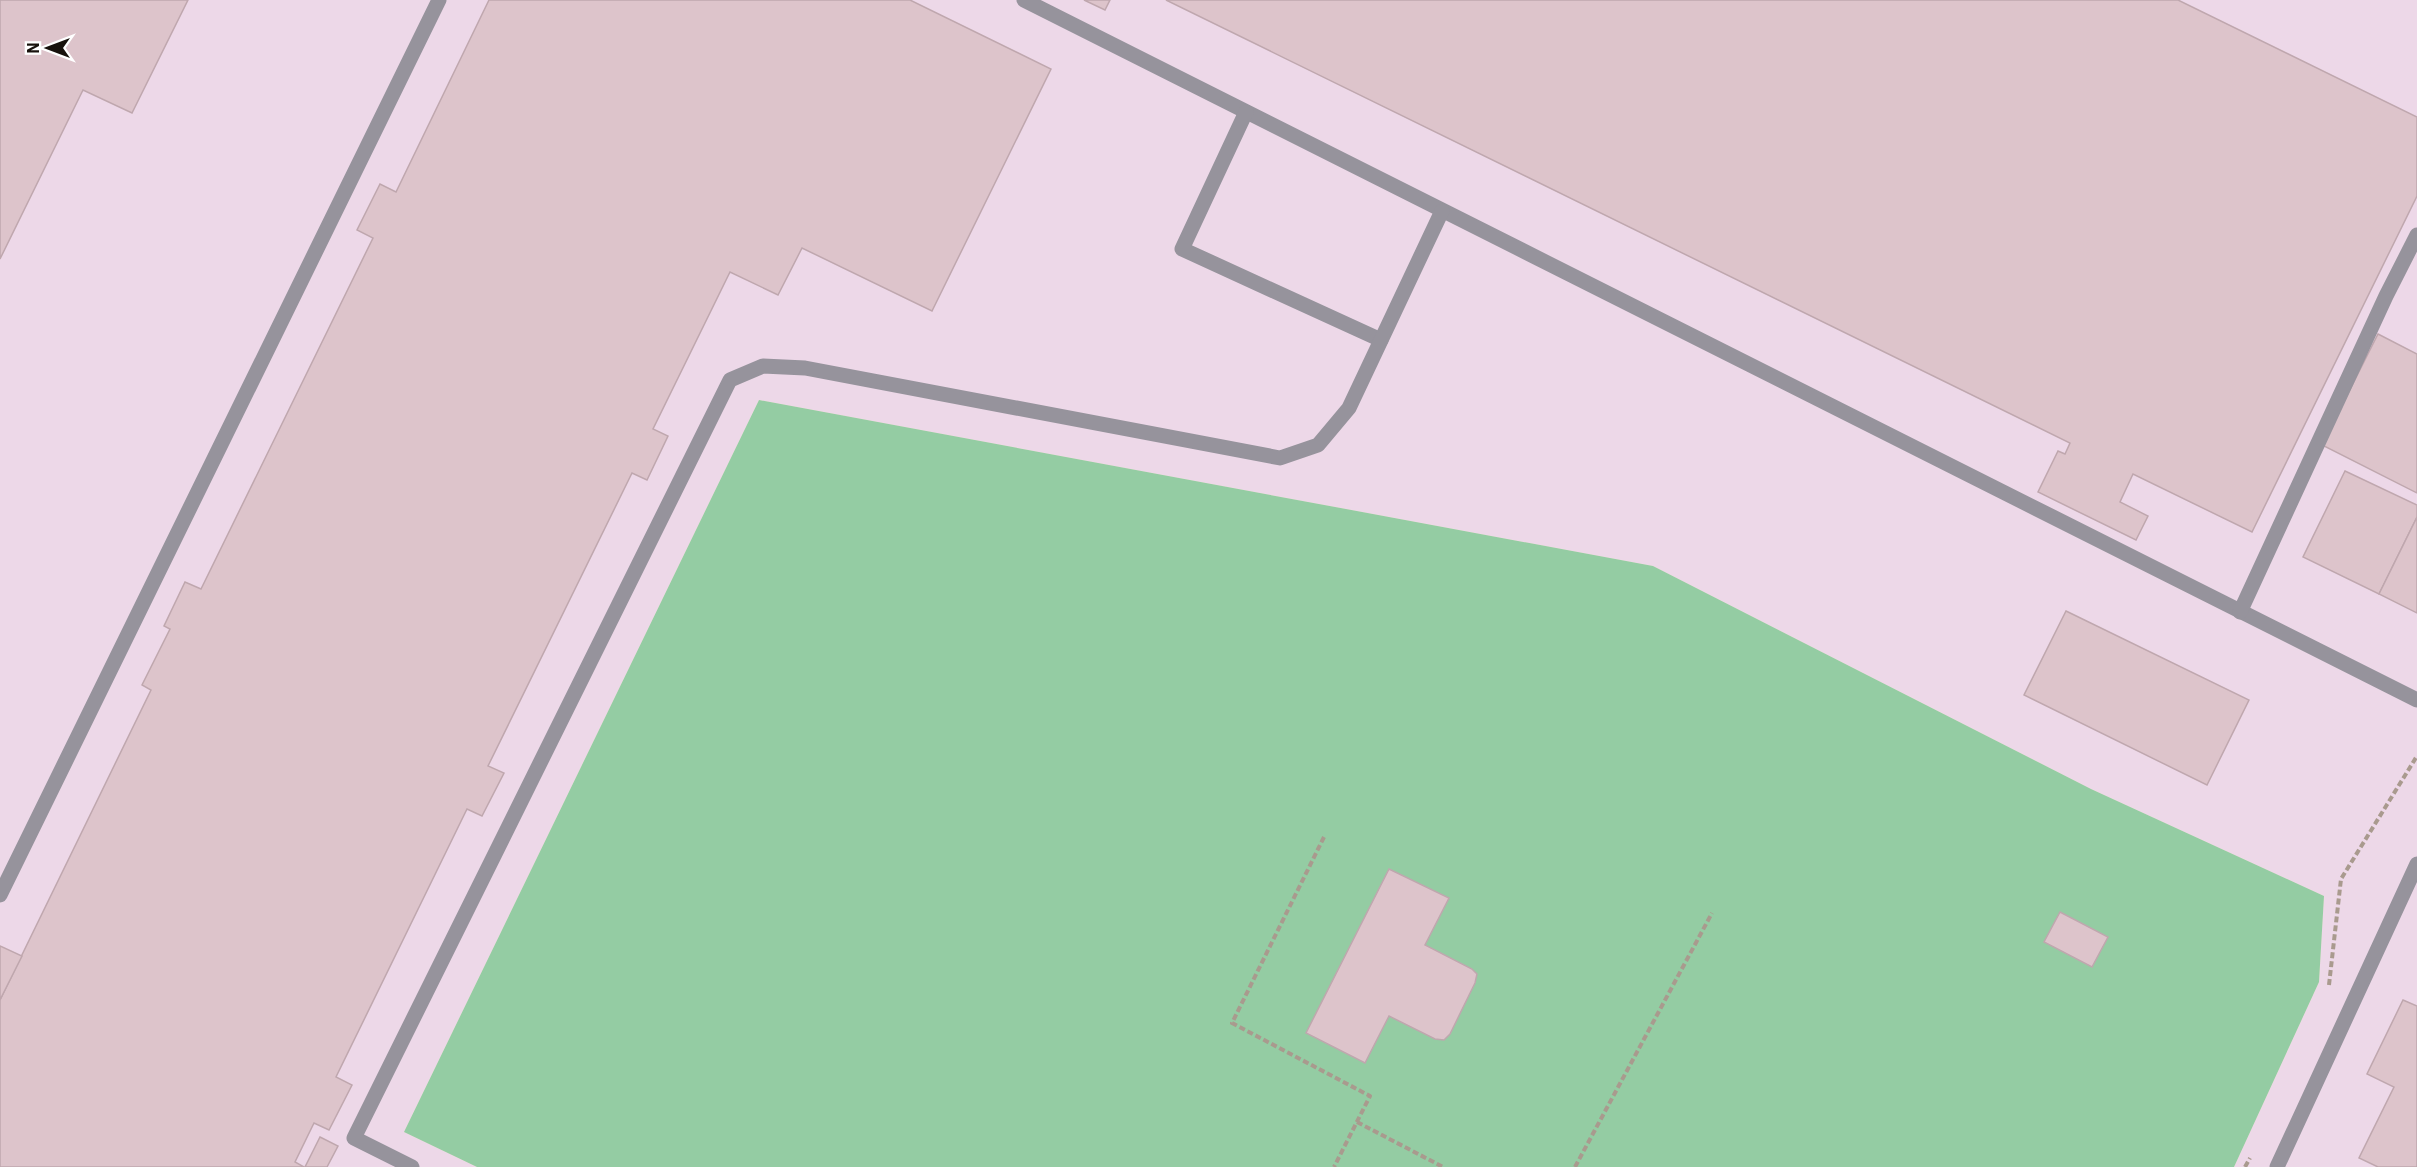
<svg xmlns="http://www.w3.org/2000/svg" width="2417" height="1167" viewBox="0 0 2417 1167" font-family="'IBM Plex Sans',sans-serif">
	<rect width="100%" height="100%" fill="#fae5d6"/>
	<polygon fill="#edd8e8" points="0,0 2417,0 2417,1167 2234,1167 2319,982 2324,896 2091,789 1653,566 759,400 404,1132 477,1167 0,1167"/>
	<polygon fill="#94cca3" points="759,400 1653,566 2091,789 2324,896 2319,982 2234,1167 477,1167 404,1132"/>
	<g fill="#ddc4cb" stroke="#bfa7ae" stroke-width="1.5">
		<polygon points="0,0 188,0 132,113 83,90 0,259"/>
		<polygon points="489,0 910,0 1051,69 932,311 802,248 778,295 730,272 653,429 668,436 647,480 632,473 488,766 504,773 482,816 467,809 336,1077 352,1085 329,1130 314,1123 295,1162 304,1167 0,1167 0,1000 151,690 142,685 170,629 164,626 185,582 201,589 373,238 357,230 380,184 396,192"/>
		<polygon points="1084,0 1110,0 1105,10"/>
		<polygon points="1166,0 2178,0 2417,117 2417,196 2252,532 2133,474 2120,502 2148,516 2136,540 2038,492 2058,451 2065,454 2070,443"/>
		<polygon points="2378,334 2417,354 2417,493 2322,445"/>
		<polygon points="2345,471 2417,505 2417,517 2379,594 2303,557"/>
		<polygon points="2417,517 2417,613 2379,594"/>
		<polygon points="2066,611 2249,700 2207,785 2024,695"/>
		<polygon points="1389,869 1449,898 1425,945 1472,969 1477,974 1475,983 1450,1034 1444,1040 1435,1039 1389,1016 1365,1063 1306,1033"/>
		<polygon points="2060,912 2108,937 2092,967 2044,942"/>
		<polygon points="0,946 22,956 0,1000"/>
		<polygon points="2403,1000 2417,1006 2417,1167 2378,1167 2359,1158 2394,1087 2367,1074"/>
		<polygon points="320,1137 338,1146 327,1167 305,1167"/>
	</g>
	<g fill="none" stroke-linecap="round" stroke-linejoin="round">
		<g stroke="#a99a8e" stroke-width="4" stroke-dasharray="6 3" stroke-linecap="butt">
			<polyline points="1324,837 1232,1023 1370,1096 1334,1167"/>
			<polyline points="2329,985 2341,879 2417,756"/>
			<polyline points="1357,1122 1443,1167"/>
			<polyline points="1575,1167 1712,913"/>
			<polyline points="2245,1167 2250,1158"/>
		</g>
		<g stroke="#96939c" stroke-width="15">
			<polyline points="1024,0 2417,700"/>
			<polyline points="1246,112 1182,249 1381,340"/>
			<polyline points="2240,612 2386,296 2417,235"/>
			<polyline points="0,895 439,0"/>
			<polyline points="412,1167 354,1138 730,380 763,366 805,368 1280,458 1318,445 1349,408 1442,211"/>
			<polyline points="2277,1167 2417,864"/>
		</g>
	</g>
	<g transform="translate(48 48) rotate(270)" stroke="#ffffff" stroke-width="4.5" paint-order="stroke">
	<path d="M0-4.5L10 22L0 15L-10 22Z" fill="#17110c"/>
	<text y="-9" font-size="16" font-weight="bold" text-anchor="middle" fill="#17110c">N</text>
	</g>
</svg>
